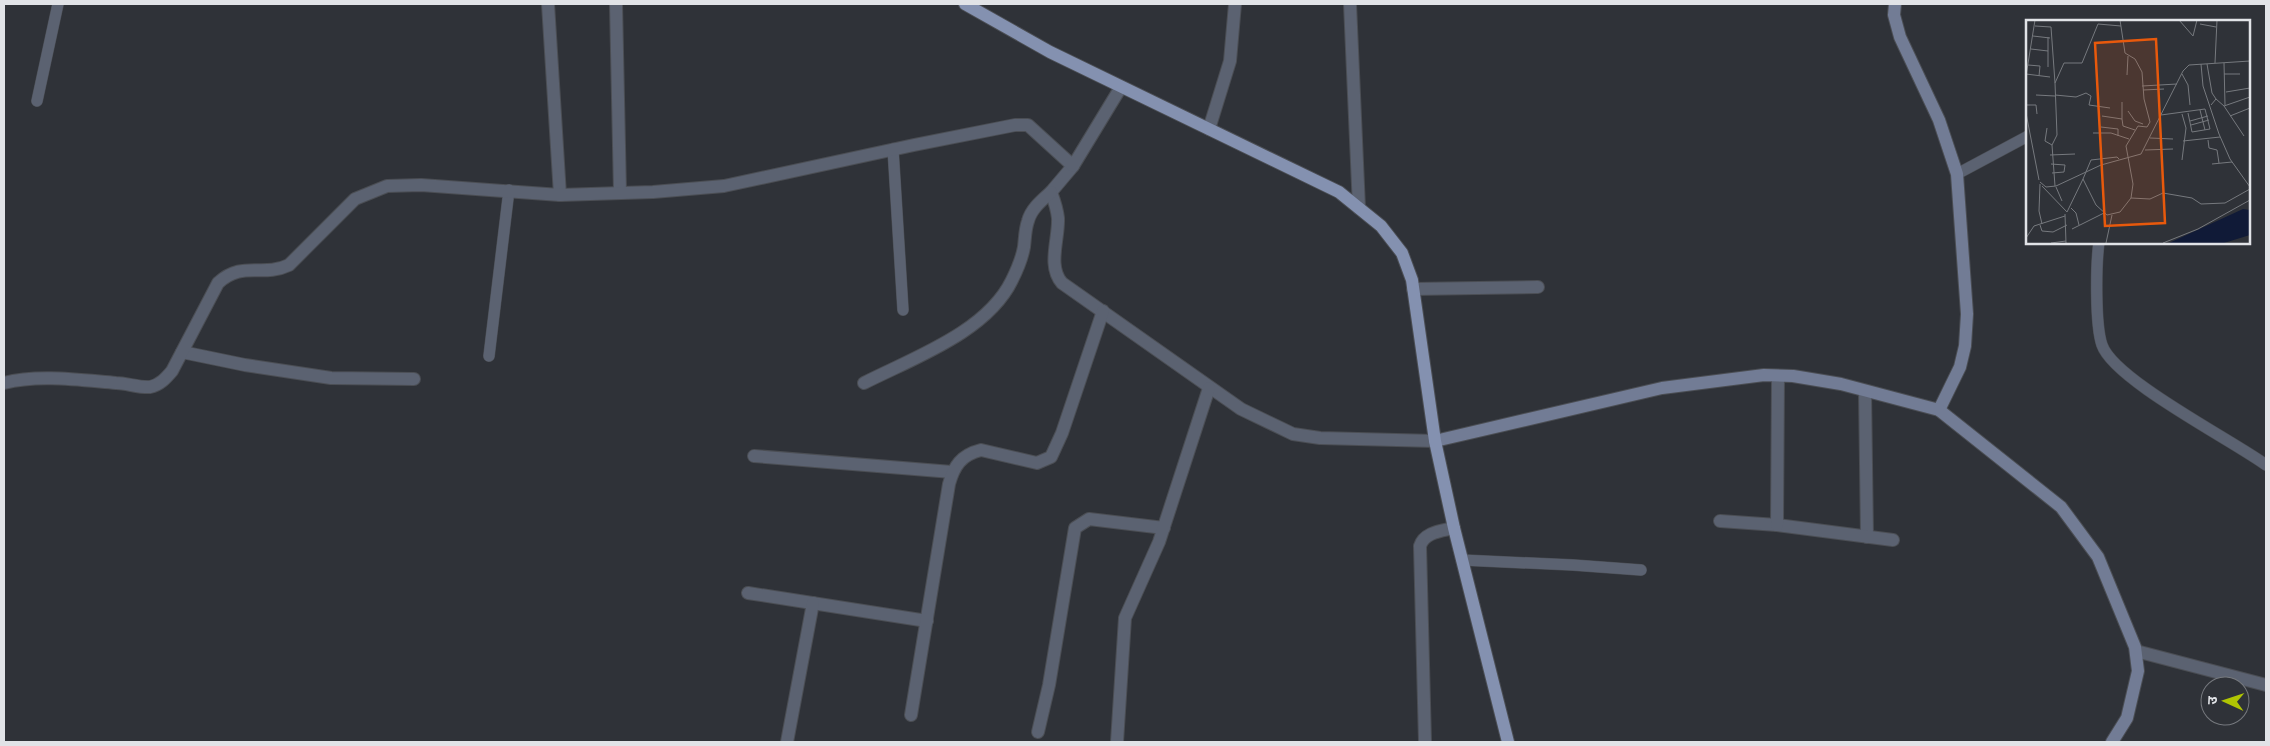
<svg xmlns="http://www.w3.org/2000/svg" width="2270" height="746" viewBox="0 0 2270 746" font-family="'Source Serif 4','Noto Sans Devanagari',serif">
	<rect width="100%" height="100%" fill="#2f3238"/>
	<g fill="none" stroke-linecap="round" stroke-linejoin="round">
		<g stroke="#4b4e54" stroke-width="12">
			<g id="lane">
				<polyline points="37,101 58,4"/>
				<polyline points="893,149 903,310"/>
				<polyline points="1957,174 2028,136"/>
				<path d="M 2099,242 C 2096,264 2095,325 2102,345 C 2114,380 2232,440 2266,465"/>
				<polyline points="489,356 509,190"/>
				<polyline points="1462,560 1573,565 1641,570"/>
			</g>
		</g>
		<g stroke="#4b4e54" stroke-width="14">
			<g id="street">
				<polyline points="548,4 560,195"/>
				<polyline points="616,4 620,193"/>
				<polyline points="1350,4 1359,208"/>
				<polyline points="1209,129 1230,61 1235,4"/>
				<path d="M 1073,166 L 1051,192 C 1054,200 1057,209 1058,218 C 1059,239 1047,266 1062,283 L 1241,409 L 1293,434 L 1320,438 L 1435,441"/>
				<polyline points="1413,289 1538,287"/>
				<polyline points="182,352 245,365 331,378 414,379"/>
				<path d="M 4,383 C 38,374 80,380 116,383 C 126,383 140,388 150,387 C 160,385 166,378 172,371 L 218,283 C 243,260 262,278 289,265 L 355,199 L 387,186 L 421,185 L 560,195 L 653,192 L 724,186 L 914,145 L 1015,125 L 1028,125 L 1073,166 L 1121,87"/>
				<path d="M 864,383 C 913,358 987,332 1012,280 C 1017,270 1022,258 1024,247 C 1025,239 1025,229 1028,221 C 1031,209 1042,200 1051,192"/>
				<polyline points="1865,391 1867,537"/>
				<polyline points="754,456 952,472"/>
				<polyline points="1720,521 1777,525 1893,540"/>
				<polyline points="1777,525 1778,376"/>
				<polyline points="748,593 927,621"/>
				<polyline points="2136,651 2266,685"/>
				<path d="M 911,715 L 949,484 C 954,466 961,455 981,450 L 1037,463 L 1051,457 L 1062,433 L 1103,311"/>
				<polyline points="1038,732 1049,685 1075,528 1089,519 1164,528"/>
				<polyline points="787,742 813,603"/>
				<polyline points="1117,742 1125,618 1159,542 1209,388"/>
				<path d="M 1425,742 L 1420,546 C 1424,532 1442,531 1454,528"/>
			</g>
		</g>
		<g stroke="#4b4e54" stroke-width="14">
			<g id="secondary">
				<polyline points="1895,4 1894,15 1900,37 1939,120 1957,174 1967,314 1965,346 1960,367 1939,410"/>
				<polyline points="1435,441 1662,388 1764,375 1793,376 1841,384 1939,410 2061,507 2098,557 2135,647 2138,671 2127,718 2112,742"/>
			</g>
		</g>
		<g stroke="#4b4e54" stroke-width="14">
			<polyline id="primary" points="965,4 1050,52 1339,192 1381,226 1402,253 1412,280 1435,441 1454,528 1508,742"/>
		</g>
		<use href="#lane" stroke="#5b6271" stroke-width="11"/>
		<use href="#street" stroke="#5b6271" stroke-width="12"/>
		<use href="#secondary" stroke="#727c95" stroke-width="12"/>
		<use href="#primary" stroke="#8491b0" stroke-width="12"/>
	</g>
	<g transform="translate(2026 20)">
		<rect width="224" height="224" fill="#2f3238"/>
		<path d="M 217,189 L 224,190 L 224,215 L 198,223 L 143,223 Z" fill="#101a37"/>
		<path fill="none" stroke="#76797e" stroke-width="1" d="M 94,0 L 99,33 L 109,39 L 116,52 L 118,79 L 124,102 L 121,107M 153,0 L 167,16 L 171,0M 174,4 L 190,7M 9,6 L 25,7 L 29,63 L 38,43 L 56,43 L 72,4 L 95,6M 7,16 L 24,18M 5,29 L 22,31M 189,43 L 191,0M 198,43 L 199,85M 175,44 L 177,66 L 193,114 L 204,139 L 224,167M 181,44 L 186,73 L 190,79M 2,45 L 14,46 L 13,56M 22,47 L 22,17M 0,54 L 24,57M 156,54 L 162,65 L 164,85M 198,54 L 214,54M 101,55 L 102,36M 0,56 L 9,0M 116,66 L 151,64M 117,70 L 138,69M 200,72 L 224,68M 10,75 L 29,76M 29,75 L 50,77 L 60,73 L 65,76 L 63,85 L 84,88M 0,85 L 10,85 L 11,94M 185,85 L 190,79 L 198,86 L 218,116M 198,86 L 224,77M 174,90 L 179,110M 102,91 L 109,101 L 117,104M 0,93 L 13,160M 156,94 L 160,108 L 156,140M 135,95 L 179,89 L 184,109 L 166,112 L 162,93M 76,96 L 96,99 L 97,106 L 109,110M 204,96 L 224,88M 96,99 L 96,82M 164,101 L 182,96M 165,105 L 183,100M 75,107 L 92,109 L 92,116M 21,108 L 19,121 L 26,125 L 29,166M 67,113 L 85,113 L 103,119M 124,118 L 147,119M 182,120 L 183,128 L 191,130 L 193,143M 157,121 L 194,117M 26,125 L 31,115 L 29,63M 119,130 L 147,129M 24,135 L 49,134M 93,139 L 91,137 L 65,140 L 57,159 L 70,185 L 81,195 L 94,192 L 105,178 L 107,164 L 100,126 L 112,106 L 121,107M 25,144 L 39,145 L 38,152 L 26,153M 186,144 L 206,142M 14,162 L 20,167 L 30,166 L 75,145 L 115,134 L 157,51 L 163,45 L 224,41M 14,164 L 13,191 L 16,204M 16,166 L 41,192 L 57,159M 30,167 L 36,181M 105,178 L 124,179 L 137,173 L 166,178 L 175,184 L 199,183 L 224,169M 45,188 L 50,193 L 53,205M 39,194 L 40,223M 14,205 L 16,211 L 27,212 L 41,205M 46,209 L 78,193M 0,218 L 8,206 L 39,196M 25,223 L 40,221M 80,223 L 86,195M 137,223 L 172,209 L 224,180"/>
		<path fill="#e8590c" fill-opacity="0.15" stroke="#e8590c" stroke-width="2.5" d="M 130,19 L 139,203 L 79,206 L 69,23 Z"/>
		<rect width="224" height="224" fill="none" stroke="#e1e3e7" stroke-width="2.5"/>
	</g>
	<rect width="2270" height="746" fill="none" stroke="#e1e3e7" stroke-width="10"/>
	<g transform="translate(2225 701) rotate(273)"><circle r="24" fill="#2f3238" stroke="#76797e"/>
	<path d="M0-4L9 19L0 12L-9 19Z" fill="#b0c503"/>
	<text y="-8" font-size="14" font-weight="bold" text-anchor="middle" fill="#e1e3e7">उ</text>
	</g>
</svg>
